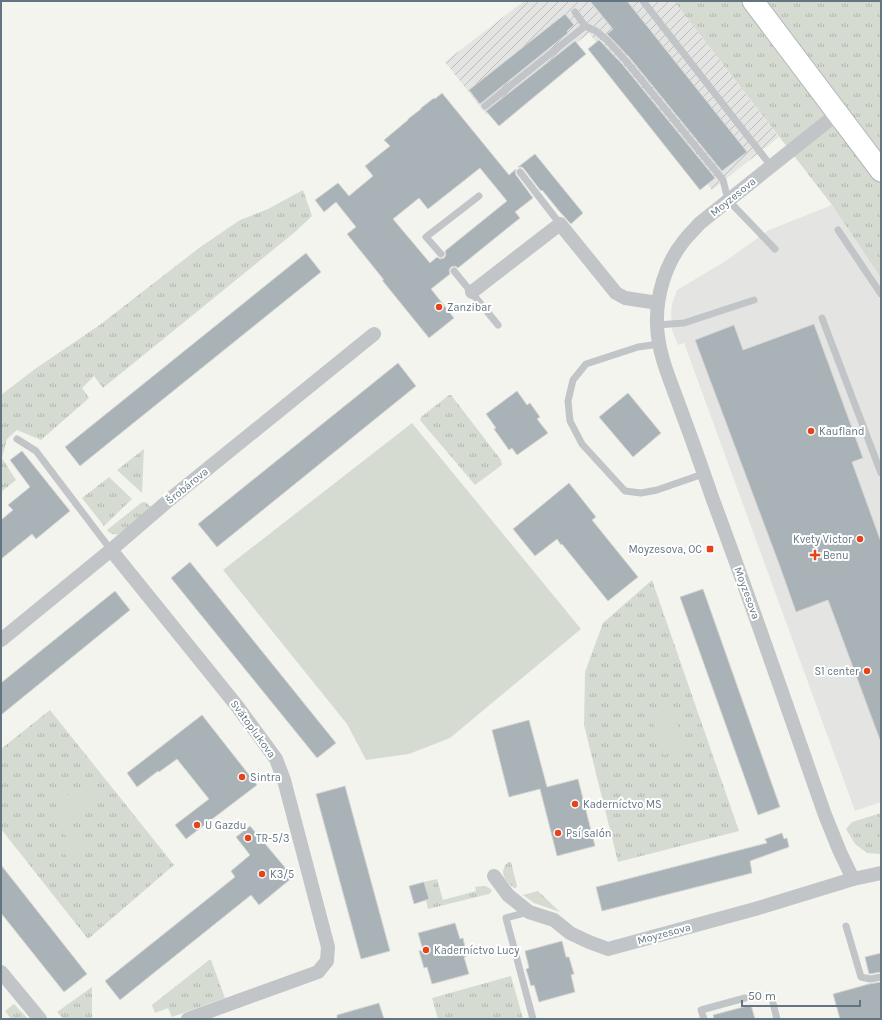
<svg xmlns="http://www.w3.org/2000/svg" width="882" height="1020" viewBox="0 0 882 1020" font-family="Karla,sans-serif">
	<defs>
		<pattern id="industrial-furrows" width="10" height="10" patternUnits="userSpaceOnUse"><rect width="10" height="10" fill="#e4e5e3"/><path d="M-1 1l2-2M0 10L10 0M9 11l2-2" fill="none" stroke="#bcbebd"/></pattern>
		<pattern id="grass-tufts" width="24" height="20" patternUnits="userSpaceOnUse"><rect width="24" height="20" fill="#d5dbd0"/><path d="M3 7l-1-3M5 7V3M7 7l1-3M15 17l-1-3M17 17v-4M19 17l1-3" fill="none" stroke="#b0b6ae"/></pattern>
	</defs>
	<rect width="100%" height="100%" fill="#f4f4ef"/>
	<polygon fill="#e4e5e3" points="832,205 881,278 881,802 855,811 684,343 678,345 672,330 671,314 672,304 677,290 724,262 769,230"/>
	<polygon fill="url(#industrial-furrows)" points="524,1 674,1 779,137 712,190 589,33 486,114 445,62"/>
	<g fill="url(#grass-tufts)">
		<polygon points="674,1 881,1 881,278 832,205"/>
		<polygon points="303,190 312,216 295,232 103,388 94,376 82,388 89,398 41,440 17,430 7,439 2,458 16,480 1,492 1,395 35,369 101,324 199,248 240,220 268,209"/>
		<polygon points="449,395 451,395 501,460 502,465 475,485 420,420 421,417"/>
		<polygon points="144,449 142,493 117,470"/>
		<polygon points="109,477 132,499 104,526 82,498"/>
		<path d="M 144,502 L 147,503 L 152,509 L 119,534 C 115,535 109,534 107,530 L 141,503 Z"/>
		<polygon points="652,580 739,831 618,862 584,725 585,672 603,623"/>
		<polygon points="50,710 174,865 88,939 1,829 1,749"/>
		<polygon points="881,813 881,854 867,853 855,844 846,829 852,822"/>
		<path d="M 509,862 L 511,862 L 517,886 L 516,888 L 514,888 C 506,881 500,876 505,865 Z"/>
		<path d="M 437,879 L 443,900 L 476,891 L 475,887 C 482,886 488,885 492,891 L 489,894 L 428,909 L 426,900 L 429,899 L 424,882 Z"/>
		<polygon points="538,891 560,912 534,903 523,895"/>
		<polygon points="209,960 211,960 225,998 172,1017 168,1008 155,1013 152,1005"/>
		<polygon points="511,976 523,1019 438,1019 432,998"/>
		<polygon points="92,987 92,1019 63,1019 57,1012"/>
		<polygon points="14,1004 28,1019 11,1019 5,1011"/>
	</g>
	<g fill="#d5dbd0">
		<polygon points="412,423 581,629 450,738 409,754 366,760 347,724 223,570"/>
		<polygon points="672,707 685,749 663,755 650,714"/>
		<polygon points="62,788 72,800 88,788 97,799 69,822 87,845 69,859 61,850 71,842 60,829 65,826 55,814 62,808 52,796"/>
		<polygon points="479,1010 482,1019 453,1019 452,1017"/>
	</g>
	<g fill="#a9b2b6" stroke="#d5d5d2" fill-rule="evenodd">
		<polygon points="590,1 627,1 747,152 722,171 630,58 607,34 613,29"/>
		<polygon points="565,14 574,25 567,31 568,33 480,104 469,90"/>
		<polygon points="599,40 622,64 715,178 700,190 588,49"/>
		<polygon points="575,41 586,54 499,126 486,111"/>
		<path d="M 442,93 L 509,175 L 516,169 L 515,172 L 516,175 L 533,198 L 515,212 L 520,218 L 458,268 L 455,266 L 451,267 L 449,270 L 450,274 L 431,289 L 454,318 L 429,338 L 382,280 L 384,280 L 347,234 L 356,227 L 336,202 L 324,212 L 315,200 L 338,183 L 349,196 L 373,176 L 365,166 L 390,146 L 384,140 L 408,120 L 408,119 L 421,109 L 421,108 L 434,98 L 435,99 ZM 480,168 L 507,201 L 445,251 L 446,255 L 444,258 L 440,259 L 437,257 L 430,263 L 393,219 L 419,198 L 428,209 Z"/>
		<polygon points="535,154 583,213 571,224 560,212 542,190 541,191 524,169 522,167 518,167"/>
		<polygon points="306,253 321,272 80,466 65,447"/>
		<polygon points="814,324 863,458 852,462 881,542 881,740 880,740 828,600 796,612 779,564 695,340 734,325 743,350"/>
		<polygon points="398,363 416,386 217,547 198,524"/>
		<polygon points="517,391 527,405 530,403 540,417 537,419 548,433 517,455 512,448 509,450 494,429 496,428 486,414"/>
		<polygon points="628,393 661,433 633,457 599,417"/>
		<polygon points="22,451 70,511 36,539 32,534 1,559 1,520 13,510 8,505 30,487 10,460"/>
		<polygon points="569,483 596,517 592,520 638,577 608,601 562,544 561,545 557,539 535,556 513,529"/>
		<polygon points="190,562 336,743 317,758 171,578"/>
		<polygon points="703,589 780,807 758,815 680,597"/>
		<polygon points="115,591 130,610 1,715 1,683"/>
		<polygon points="202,715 257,785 186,839 175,825 209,799 177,759 159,772 158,771 137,787 127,773"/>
		<polygon points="529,720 547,787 578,779 595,846 557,856 540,789 509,797 492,730"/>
		<polygon points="345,786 390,951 361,959 316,794"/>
		<polygon points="250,826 293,877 259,905 251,895 120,1000 105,981 235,877 231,871 250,855 236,837"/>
		<polygon points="782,833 784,839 787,838 789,847 750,861 752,873 602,911 596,887 767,843 765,839"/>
		<polygon points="1,865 87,974 64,992 1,913"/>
		<polygon points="424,882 429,899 414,904 409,886"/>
		<polygon points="455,923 460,939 463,938 467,956 464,957 469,974 432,984 427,967 424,968 419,951 423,950 418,933"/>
		<polygon points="562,941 566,957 569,957 574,974 571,975 575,992 539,1002 534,985 531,986 526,969 529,968 525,951"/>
		<polygon points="881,953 881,972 869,974 865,957"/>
		<polygon points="881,982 881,1019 840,1019 833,994 869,984"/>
		<polygon points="379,1003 384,1019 337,1019 337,1015"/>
		<polygon points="751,1005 755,1019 714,1019 713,1015"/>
	</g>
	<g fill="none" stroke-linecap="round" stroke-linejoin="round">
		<g stroke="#b2b7ba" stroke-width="23">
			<polyline id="primary" points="753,1 881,171"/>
		</g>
		<g stroke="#c1c5c8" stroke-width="7">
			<polyline points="643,1 771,166"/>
			<polyline points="575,12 585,26 596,31 607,40 626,61 723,180 728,200 775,249"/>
			<polyline points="485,106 585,26"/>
			<polyline points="520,172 560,224"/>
			<polyline points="838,230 881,294"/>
			<polyline points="441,254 426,237 479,196"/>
			<polyline points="454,271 498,325"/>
			<polyline points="822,318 881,473"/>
			<polyline points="657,325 684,323 754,300"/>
			<polyline points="659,344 638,347 586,364 573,380 568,401 570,421 582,444 625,491 641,493 657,490 703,474"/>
			<polyline points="17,439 36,451 111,550"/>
			<polyline points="528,912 506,918 533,1019"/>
			<polyline points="846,926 861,977 870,979 881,977"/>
			<polyline points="773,1003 777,1019"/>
			<polyline points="704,1019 701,1010 745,998"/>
		</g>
		<g stroke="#c1c5c8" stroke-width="14">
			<path d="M 838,113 L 700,223 C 695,229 688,235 683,242 C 665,265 656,296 657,325 C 658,356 672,384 682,413 C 693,442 703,471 713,500 C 752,604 788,710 825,815 L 840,852 L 853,879 L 881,873"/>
			<polyline points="472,292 560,224 616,293 625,298 658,303"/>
			<polyline points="111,550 237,706 276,759 284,780 328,947 327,961 318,972 188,1019"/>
			<polyline points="1,640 111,550 169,500 374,334"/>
			<polyline points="494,876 508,895 529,912 554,920 570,933 589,942 608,949 755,909 853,879"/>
			<polyline points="1,972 40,1019"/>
		</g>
		<use href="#primary" stroke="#fff" stroke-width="21"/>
	</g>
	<g fill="#e6431d" stroke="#fff" stroke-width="1.5">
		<circle cx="439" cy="307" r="4"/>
		<circle cx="811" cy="431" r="4"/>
		<circle cx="860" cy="539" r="4"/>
		<rect x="706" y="545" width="8" height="8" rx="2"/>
		<path d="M813 549h4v4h4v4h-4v4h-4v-4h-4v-4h4z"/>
		<circle cx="867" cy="671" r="4"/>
		<circle cx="242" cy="777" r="4"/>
		<circle cx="575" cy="804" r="4"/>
		<circle cx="197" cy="825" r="4"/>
		<circle cx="558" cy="833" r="4"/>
		<circle cx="248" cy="838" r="4"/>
		<circle cx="262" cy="874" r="4"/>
		<circle cx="426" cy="950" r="4"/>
	</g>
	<g text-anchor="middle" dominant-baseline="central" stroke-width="4" stroke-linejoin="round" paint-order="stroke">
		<g font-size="11" fill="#627581" stroke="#fff">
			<text transform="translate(733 197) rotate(-39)">Moyzesova</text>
			<text transform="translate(187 486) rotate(-39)">Šrobárova</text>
			<text transform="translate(747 593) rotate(70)">Moyzesova</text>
			<text transform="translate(253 729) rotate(54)">Svätoplukova</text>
			<text transform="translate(664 934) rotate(-15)">Moyzesova</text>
		</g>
		<g font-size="11" fill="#627581" stroke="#fff" text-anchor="start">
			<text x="447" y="307">Zanzibar</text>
			<text x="819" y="431">Kaufland</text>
			<text x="852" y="539" text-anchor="end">Kvety Victor</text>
			<text x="702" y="549" text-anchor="end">Moyzesova, OC</text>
			<text x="823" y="555">Benu</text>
			<text x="859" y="671" text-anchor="end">S1 center</text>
			<text x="250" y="777">Sintra</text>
			<text x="583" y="804">Kaderníctvo MS</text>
			<text x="205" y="825">U Gazdu</text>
			<text x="566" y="833">Psí salón</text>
			<text x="256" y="838">TR-5/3</text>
			<text x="270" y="874">K3/5</text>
			<text x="434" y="950">Kaderníctvo Lucy</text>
		</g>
	</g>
	<rect width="882" height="1020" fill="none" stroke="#627581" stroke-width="4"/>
	<path d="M742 1000v6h118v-6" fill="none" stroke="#627581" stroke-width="2"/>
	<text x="748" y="1000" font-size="12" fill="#627581" stroke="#ffffff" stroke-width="3" paint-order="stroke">50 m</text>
</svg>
